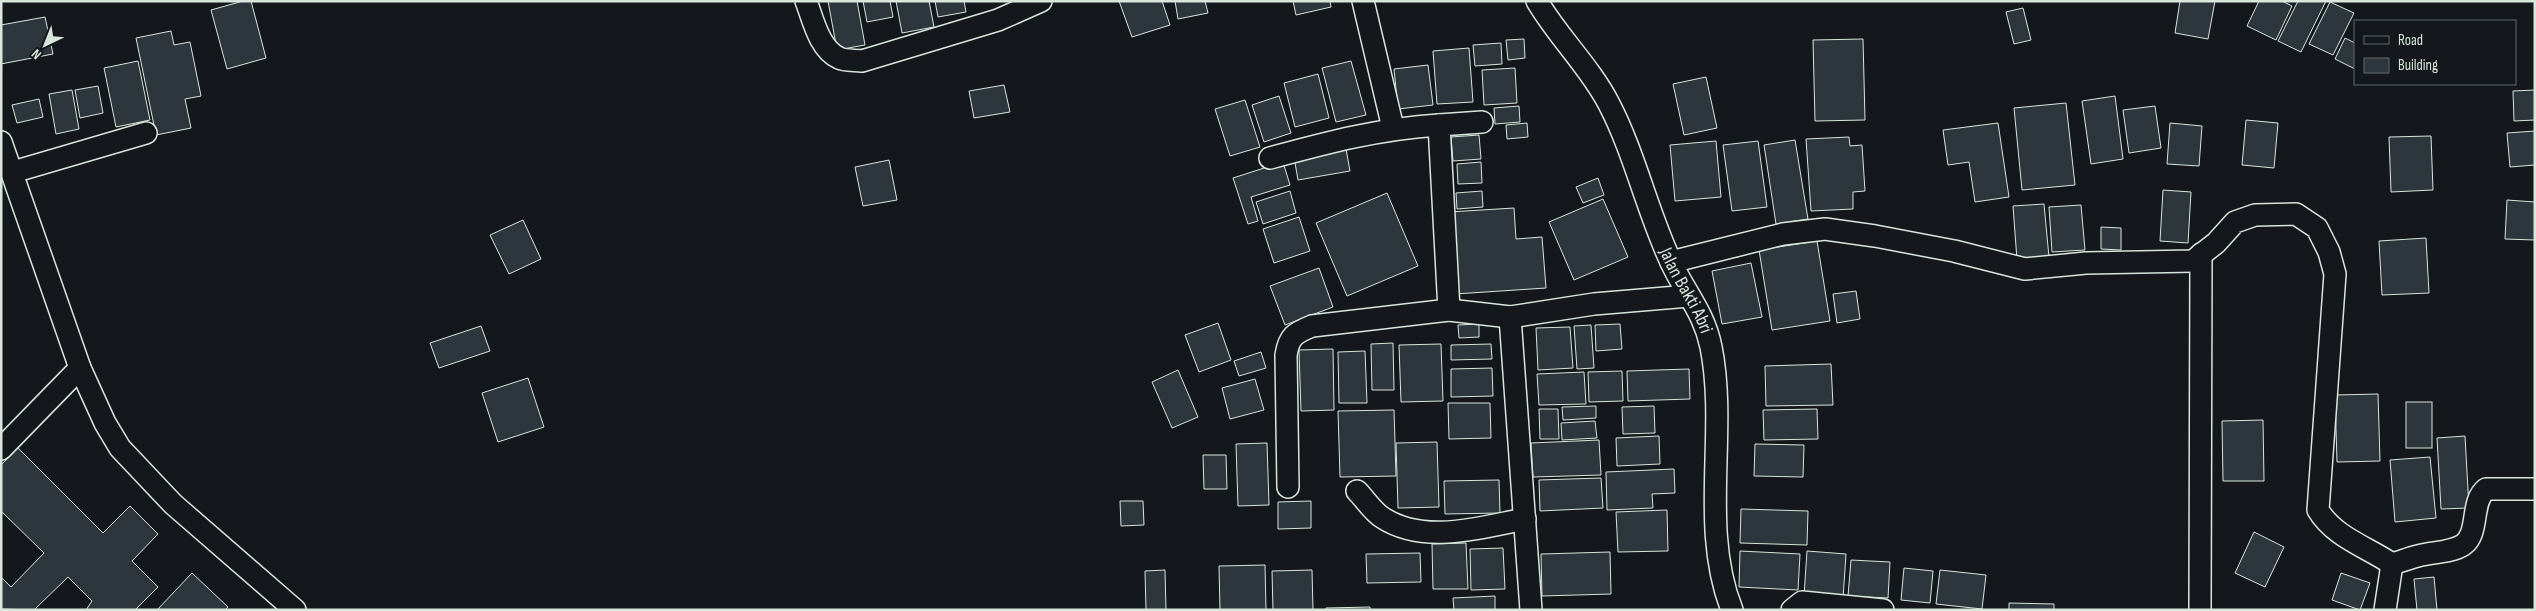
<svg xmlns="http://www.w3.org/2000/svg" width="2536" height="611" viewBox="0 0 2536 611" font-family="'Sofia Sans Condensed',sans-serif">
	<rect width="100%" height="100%" fill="#14181c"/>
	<g fill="#2c363c" stroke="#d8e6dc">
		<polygon points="243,1 251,1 266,58 227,69 211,10"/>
		<polygon points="828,1 857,1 865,45 837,50"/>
		<polygon points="863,1 890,1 893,17 867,22"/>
		<polygon points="896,1 929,1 934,27 902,33"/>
		<polygon points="935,1 964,1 966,12 938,17"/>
		<polygon points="1119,1 1162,1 1170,25 1132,37"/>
		<polygon points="1175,1 1205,1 1208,13 1178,19"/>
		<polygon points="1293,1 1330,1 1331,7 1296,15"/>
		<polygon points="2180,1 2215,1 2208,39 2175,33"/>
		<polygon points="2259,1 2282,1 2292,6 2276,40 2247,26"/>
		<polygon points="2298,1 2326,1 2301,52 2278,41"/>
		<polygon points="2330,2 2354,13 2333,55 2309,44"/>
		<polygon points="2023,8 2031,40 2014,44 2006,12"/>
		<polygon points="45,17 53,54 1,64 1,25"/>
		<polygon points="171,31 174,45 190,42 201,96 185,99 191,128 156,135 136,38"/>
		<polygon points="2345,38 2355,43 2355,69 2335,59"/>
		<polygon points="1524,39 1525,58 1508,60 1506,40"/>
		<polygon points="1863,39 1865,120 1815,121 1813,40"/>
		<polygon points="1501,43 1502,64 1475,66 1473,45"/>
		<polygon points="1469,48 1473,102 1437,104 1433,51"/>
		<polygon points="138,61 150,120 116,127 104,68"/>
		<polygon points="1351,61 1366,115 1336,122 1322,68"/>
		<polygon points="1428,65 1433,105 1398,109 1394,69"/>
		<polygon points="1515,68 1517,103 1484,105 1482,70"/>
		<polygon points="1318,74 1329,118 1295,127 1284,83"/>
		<polygon points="1706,77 1717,128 1684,135 1673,84"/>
		<polygon points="1004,85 1010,112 974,118 969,91"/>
		<polygon points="98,86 103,113 80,118 75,90"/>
		<polygon points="72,90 79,129 56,134 49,94"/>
		<polygon points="2535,90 2535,120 2514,121 2513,91"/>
		<polygon points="1279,96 1291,133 1264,142 1252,105"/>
		<polygon points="2115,96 2123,159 2091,164 2082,101"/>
		<polygon points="39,99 43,117 17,123 12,105"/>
		<polygon points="1245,100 1260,147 1230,156 1215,109"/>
		<polygon points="2066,103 2075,185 2022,190 2014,108"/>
		<polygon points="1519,106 1520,122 1495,124 1494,108"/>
		<polygon points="2155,106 2161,148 2129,153 2123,110"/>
		<polygon points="2246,120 2278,123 2274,168 2242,165"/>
		<polygon points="1527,123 1528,137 1507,139 1506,125"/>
		<polygon points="1998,123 2009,197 1975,202 1969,162 1948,165 1943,130"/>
		<polygon points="2170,123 2202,126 2199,166 2167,164"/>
		<polygon points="2535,131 2535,165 2510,167 2507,133"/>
		<polygon points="1479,135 1481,159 1453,161 1451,137"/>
		<polygon points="2431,136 2433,190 2391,192 2389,137"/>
		<polygon points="1849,137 1850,146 1862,145 1865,191 1853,192 1853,209 1811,211 1806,139"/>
		<polygon points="1795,140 1808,219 1776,224 1764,145"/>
		<polygon points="1716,141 1721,197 1675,201 1670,145"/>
		<polygon points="1758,141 1767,207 1732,211 1723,145"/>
		<polygon points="1346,149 1350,171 1298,180 1294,157"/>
		<polygon points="889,160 897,200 863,206 855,167"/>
		<polygon points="1283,162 1290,185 1251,197 1258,221 1248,224 1233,178"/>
		<polygon points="1481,162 1482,183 1458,184 1457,164"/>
		<polygon points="1598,178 1604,195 1583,203 1576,187"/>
		<polygon points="2163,190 2191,192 2188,243 2160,241"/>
		<polygon points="1290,191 1296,213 1263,224 1256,202"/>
		<polygon points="1482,191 1483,207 1457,209 1456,193"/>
		<polygon points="1387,193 1418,266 1347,296 1316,223"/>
		<polygon points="1603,199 1628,257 1574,280 1549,222"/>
		<polygon points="2507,200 2535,202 2535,240 2505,239"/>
		<polygon points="2044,204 2049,257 2017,260 2013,206"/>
		<polygon points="2081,205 2085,250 2052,252 2049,207"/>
		<polygon points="1514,208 1516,239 1542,237 1546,288 1455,294 1449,212"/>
		<polygon points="1299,217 1310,251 1274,263 1263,229"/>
		<polygon points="523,220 541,259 509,274 490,235"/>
		<polygon points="2101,227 2121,228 2121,250 2101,249"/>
		<polygon points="2426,238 2429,293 2382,295 2379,241"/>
		<polygon points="1817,241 1830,321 1772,330 1759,250"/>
		<polygon points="1751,263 1762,317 1722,324 1712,271"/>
		<polygon points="1319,268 1333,307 1285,325 1270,286"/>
		<polygon points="1856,291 1860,319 1837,323 1833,294"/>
		<polygon points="1218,323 1231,360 1199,372 1185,335"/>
		<polygon points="1479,324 1479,337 1459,338 1458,325"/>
		<polygon points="1620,324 1622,349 1596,351 1595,325"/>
		<polygon points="1591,325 1594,368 1577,369 1574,326"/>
		<polygon points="481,326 490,351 439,368 430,343"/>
		<polygon points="1570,327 1573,368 1538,370 1536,328"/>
		<polygon points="1393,343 1394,390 1372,390 1371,344"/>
		<polygon points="1441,344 1443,401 1401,402 1399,345"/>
		<polygon points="1491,344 1492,359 1451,360 1451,345"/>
		<polygon points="1333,349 1334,410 1301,411 1299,350"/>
		<polygon points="1365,351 1367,403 1339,403 1338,352"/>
		<polygon points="1261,352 1266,368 1239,376 1234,361"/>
		<polygon points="1831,364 1833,405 1766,406 1765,366"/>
		<polygon points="1492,368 1493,396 1451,397 1451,369"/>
		<polygon points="1689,369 1690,399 1628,401 1627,371"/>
		<polygon points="1178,370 1198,417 1172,428 1152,382"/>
		<polygon points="1622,371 1623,401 1589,402 1588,372"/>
		<polygon points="1584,372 1586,404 1539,405 1537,374"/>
		<polygon points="528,378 544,427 498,442 482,393"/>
		<polygon points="1255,379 1264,410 1230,419 1222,388"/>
		<polygon points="2378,394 2380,461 2337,462 2335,395"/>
		<rect x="2406" y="402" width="26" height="46"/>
		<polygon points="1448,403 1490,403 1491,438 1449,439"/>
		<polygon points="1596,406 1596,418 1563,420 1562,407"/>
		<polygon points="1654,406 1655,433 1623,434 1622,407"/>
		<polygon points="1539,409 1558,409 1559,439 1540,439"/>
		<polygon points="1817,409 1818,439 1764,440 1763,410"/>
		<polygon points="1394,410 1396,476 1340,477 1338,411"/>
		<polygon points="2263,420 2264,481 2223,481 2222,421"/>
		<polygon points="1595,421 1597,438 1562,440 1561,423"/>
		<polygon points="1659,436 1660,464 1617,466 1616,438"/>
		<polygon points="2465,436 2469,508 2441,509 2437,438"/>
		<polygon points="1599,440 1601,475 1533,477 1531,443"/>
		<polygon points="1437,442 1439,507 1398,508 1396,443"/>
		<polygon points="1267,443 1269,505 1238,506 1236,444"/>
		<polygon points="1755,444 1804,445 1803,477 1754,476"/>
		<polygon points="18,448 103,533 130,506 158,534 132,561 158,587 135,610 86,610 92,601 68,577 34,610 1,609 1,577 11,587 44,553 1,511 1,465"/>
		<polygon points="1203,455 1226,455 1227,489 1204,489"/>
		<polygon points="2430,457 2436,518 2395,522 2390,460"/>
		<polygon points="1674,469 1675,493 1652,494 1653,508 1607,510 1606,472"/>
		<polygon points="1601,478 1603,508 1540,511 1539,480"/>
		<polygon points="1499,480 1500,513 1445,514 1444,481"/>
		<polygon points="1120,501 1143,501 1144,525 1121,526"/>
		<polygon points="1311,501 1311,528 1278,529 1278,502"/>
		<polygon points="1741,509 1808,511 1807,545 1740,543"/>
		<polygon points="1667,510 1668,551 1618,552 1616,512"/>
		<polygon points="2254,532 2284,547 2265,587 2235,573"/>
		<polygon points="1466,543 1468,589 1433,589 1432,544"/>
		<polygon points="1503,548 1505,589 1471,590 1470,549"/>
		<polygon points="1740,551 1800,554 1798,590 1739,587"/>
		<polygon points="1807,551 1846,554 1843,599 1804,596"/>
		<polygon points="1610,552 1611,594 1542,596 1541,554"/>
		<polygon points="1420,553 1421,582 1367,583 1366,554"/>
		<polygon points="1851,560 1890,562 1888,598 1848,596"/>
		<polygon points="1265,565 1266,610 1220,610 1219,566"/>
		<polygon points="1904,568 1933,571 1930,603 1901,600"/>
		<polygon points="1165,570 1166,610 1146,610 1145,571"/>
		<polygon points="1312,570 1313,610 1273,610 1272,571"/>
		<polygon points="1940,570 1986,575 1982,609 1936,604"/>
		<polygon points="192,573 228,607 225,610 157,610"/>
		<polygon points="2341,573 2370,583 2360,610 2332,600"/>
		<polygon points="2434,577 2437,610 2417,610 2414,579"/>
		<polygon points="1495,596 1495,610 1454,610 1453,598"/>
		<polygon points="2009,603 2054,604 2054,610 2009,610"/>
		<polygon points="1370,607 1370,610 1326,610 1326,608"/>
	</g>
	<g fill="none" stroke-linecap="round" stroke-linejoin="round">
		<g stroke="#d8e6dc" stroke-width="24">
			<g id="minor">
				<path d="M 806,1 C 813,19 819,49 839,58 C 845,61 855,60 862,61 L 998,20 L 1041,1"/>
				<polyline points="1363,1 1393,128"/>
				<path id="s1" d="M 1537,1 C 1558,37 1590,67 1609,104 C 1635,154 1647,211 1671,262 C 1685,293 1704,312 1711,347 C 1728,432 1699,527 1732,610"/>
				<polyline points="1,142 80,368 105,423 120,448 173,504 295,610"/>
				<path d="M 1270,158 C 1329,142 1378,129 1439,125"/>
				<polyline points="13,172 146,133"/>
				<path d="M 1671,262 L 1783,234 L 1825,229 L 1875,236 L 1954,251 L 2025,269 L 2086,263 L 2193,261 L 2216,243 L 2235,222 L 2255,215 L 2296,214 L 2317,228 L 2329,252 L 2335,274 L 2318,510 C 2334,537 2367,547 2392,564"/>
				<polyline points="1449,310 1439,125 1482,122"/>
				<polyline points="1510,317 1531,610"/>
				<polyline points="1,449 80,368"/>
				<path d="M 1288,487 L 1286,355 C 1289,336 1295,333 1312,326 L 1449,310 L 1510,317 L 1594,304 L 1689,296"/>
				<path d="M 1357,491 C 1365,499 1373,512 1383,518 C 1425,545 1481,527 1525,519"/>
				<polyline points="1792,610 1802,602 1883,610"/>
				<polyline points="2200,610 2201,254"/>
				<path d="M 2385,610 L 2392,564 C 2400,562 2409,558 2418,556 C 2432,552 2450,553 2463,545 C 2480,533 2470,502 2486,489 L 2535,489"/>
			</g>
		</g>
		<use href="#minor" stroke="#14181c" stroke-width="21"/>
	</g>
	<g text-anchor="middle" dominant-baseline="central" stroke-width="4" stroke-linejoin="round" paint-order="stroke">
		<g font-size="19" fill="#d8e6dc" stroke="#14181c">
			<text stroke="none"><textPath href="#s1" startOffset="328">Jalan Bakti Abri</textPath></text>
		</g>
	</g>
	<rect width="2536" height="611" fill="none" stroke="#d8e6dc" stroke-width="5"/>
	<rect x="2354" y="20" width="162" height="65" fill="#14181c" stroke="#626a69"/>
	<rect x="2364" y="36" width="25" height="8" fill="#14181c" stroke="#626a69"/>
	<text x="2398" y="45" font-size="15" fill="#d8e6dc">Road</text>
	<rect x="2364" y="58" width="25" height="15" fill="#2c363c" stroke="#626a69"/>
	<text x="2398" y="70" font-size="15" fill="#d8e6dc">Building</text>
	<g transform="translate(45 45) rotate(223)" stroke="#14181c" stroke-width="4" paint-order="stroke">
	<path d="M0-4L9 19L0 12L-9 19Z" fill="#d8e6dc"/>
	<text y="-8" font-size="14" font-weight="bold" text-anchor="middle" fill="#d8e6dc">N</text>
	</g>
</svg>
